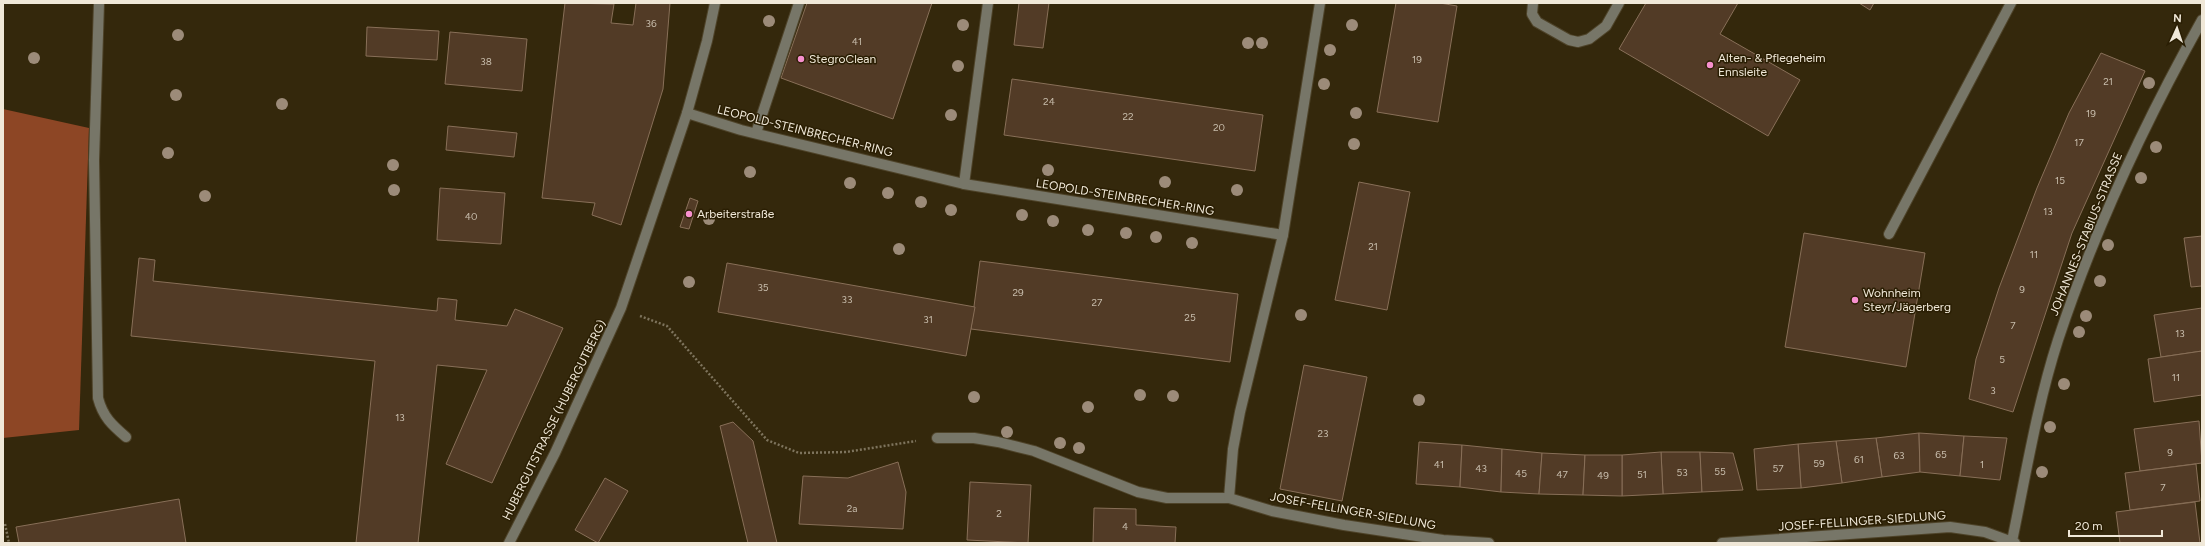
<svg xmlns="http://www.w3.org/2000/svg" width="2205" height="546" viewBox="0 0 2205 546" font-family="Figtree,sans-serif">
	<rect width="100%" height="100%" fill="#34280c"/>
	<polygon fill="#8d4625" points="3,109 89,128 79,430 3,438"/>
	<g fill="#523b26" stroke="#886f58">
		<polygon points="565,3 614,4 611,23 633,25 636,3 670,3 663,89 621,225 592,215 595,203 542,198"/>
		<polygon points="807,3 932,3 893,119 781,78"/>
		<polygon points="1019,3 1049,3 1043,48 1014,45"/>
		<polygon points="1396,3 1440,3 1457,6 1438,122 1377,112"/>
		<polygon points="1646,3 1738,3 1720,34 1800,80 1768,136 1619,49"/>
		<polygon points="1859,3 1874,3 1870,10"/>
		<polygon points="367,27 439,31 437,60 366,56"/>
		<polygon points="450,32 527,39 522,91 445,84"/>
		<polygon points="2101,53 2145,71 2072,233 2013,412 1969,399 1976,359 1999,288 2037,188 2069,113"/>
		<polygon points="1012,79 1263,115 1255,171 1004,135"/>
		<polygon points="448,126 517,133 514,157 446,150"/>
		<polygon points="1359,182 1410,192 1387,310 1335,300"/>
		<polygon points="440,188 505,193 501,244 437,240"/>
		<polygon points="690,198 698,201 689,229 680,227"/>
		<polygon points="1804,233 1925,253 1906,367 1785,347"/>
		<polygon points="2202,236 2202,286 2191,287 2184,238"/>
		<polygon points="139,258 155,260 153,281 437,311 438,298 457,300 455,320 507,326 515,309 563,328 492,483 446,464 487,370 437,365 418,543 356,543 375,361 131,336"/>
		<polygon points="980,261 1238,294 1230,362 971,329"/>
		<polygon points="727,263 975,307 966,356 718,312"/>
		<polygon points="2202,308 2202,351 2161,357 2154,315"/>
		<polygon points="2202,351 2202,395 2154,402 2148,359"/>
		<polygon points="1304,365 1367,377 1342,501 1280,489"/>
		<polygon points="2199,421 2202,463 2140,471 2134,429"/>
		<polygon points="733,422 753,441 777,543 748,543 720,426"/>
		<polygon points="1919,433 1920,472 1882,477 1876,438"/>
		<polygon points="1919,433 1964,436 1960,476 1920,472"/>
		<polygon points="1964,436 2007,438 2000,480 1960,476"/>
		<polygon points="1876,438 1882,477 1842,483 1836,441"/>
		<polygon points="1836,441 1842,483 1801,488 1798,444"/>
		<polygon points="1419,442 1462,445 1460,487 1416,484"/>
		<polygon points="1798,444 1801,488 1757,490 1754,449"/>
		<polygon points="1462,445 1502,449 1501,492 1460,487"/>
		<polygon points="1502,449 1542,453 1539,494 1501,492"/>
		<polygon points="1661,452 1700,452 1702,492 1663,494"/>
		<polygon points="1661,452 1663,494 1622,496 1622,455"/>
		<polygon points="1700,452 1733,453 1743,490 1702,492"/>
		<polygon points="1542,453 1585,455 1583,495 1539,494"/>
		<polygon points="1585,455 1622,455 1622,496 1583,495"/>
		<polygon points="898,462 906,492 903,529 799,524 803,476 848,478"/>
		<polygon points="2196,464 2200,501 2130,510 2125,473"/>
		<polygon points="605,478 628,491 598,543 575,530"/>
		<polygon points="970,482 1031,485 1028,543 967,540"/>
		<polygon points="179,499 186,543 19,543 16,527"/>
		<polygon points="2195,502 2200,543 2120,543 2116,512"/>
		<polygon points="1094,508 1136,509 1136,525 1176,527 1175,543 1093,543"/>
	</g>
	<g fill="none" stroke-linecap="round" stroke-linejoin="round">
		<g stroke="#4e4329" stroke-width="12">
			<g id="minor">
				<path d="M 99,3 L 94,160 L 98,398 C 103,417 112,425 126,437"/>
				<polyline points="1533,3 1532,14 1537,22 1569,40 1578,42 1589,39 1606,26 1619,3"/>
				<polyline points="687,113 741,130 964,184 1283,235"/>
				<polyline points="756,133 799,3"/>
				<polyline points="964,184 988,3"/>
				<polyline points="1889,234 2011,3"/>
				<polyline points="937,438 974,438 998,442 1034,451 1138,492 1167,498 1229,498 1272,511 1344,525 1443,540 1489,543"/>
				<polyline points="1229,498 1233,449 1240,412 1283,235 1320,3"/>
				<path d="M 2012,541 C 2026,474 2037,405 2058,340 C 2095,228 2145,122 2202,20"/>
				<polyline points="509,543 555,453 621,308 687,113 707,41 715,3"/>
				<polyline points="1722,543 1950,527 1985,532 2015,543"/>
			</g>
		</g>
		<g stroke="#7e745d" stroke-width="2.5" stroke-dasharray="2 2" stroke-linecap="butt">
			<polyline points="640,316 667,326 767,440 799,453 846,452 916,441"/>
			<polyline points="5,524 9,543"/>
		</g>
		<use href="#minor" stroke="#777668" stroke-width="10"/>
	</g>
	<g fill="#9c8b79">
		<circle cx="769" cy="21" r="6"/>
		<circle cx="963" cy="25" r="6"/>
		<circle cx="1352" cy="25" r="6"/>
		<circle cx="178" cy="35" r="6"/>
		<circle cx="1248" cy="43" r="6"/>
		<circle cx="1262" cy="43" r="6"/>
		<circle cx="1330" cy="50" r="6"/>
		<circle cx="34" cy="58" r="6"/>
		<circle cx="958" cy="66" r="6"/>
		<circle cx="2149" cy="83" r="6"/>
		<circle cx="1324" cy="84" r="6"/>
		<circle cx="176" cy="95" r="6"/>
		<circle cx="282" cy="104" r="6"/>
		<circle cx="1356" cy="113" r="6"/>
		<circle cx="951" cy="115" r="6"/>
		<circle cx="1354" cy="144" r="6"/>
		<circle cx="2156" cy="147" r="6"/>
		<circle cx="168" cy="153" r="6"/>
		<circle cx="393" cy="165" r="6"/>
		<circle cx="1048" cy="170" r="6"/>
		<circle cx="750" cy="172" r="6"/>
		<circle cx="2141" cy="178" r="6"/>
		<circle cx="1165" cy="182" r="6"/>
		<circle cx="850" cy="183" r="6"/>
		<circle cx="394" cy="190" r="6"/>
		<circle cx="1237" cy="190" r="6"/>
		<circle cx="888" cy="193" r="6"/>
		<circle cx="205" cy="196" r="6"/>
		<circle cx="921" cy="202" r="6"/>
		<circle cx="951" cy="210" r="6"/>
		<circle cx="1022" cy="215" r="6"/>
		<circle cx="709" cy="219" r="6"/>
		<circle cx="1053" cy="221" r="6"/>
		<circle cx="1088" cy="230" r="6"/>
		<circle cx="1126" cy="233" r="6"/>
		<circle cx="1156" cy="237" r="6"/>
		<circle cx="1192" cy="243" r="6"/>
		<circle cx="2108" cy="245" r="6"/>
		<circle cx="899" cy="249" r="6"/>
		<circle cx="2100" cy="281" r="6"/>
		<circle cx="689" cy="282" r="6"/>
		<circle cx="1301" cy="315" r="6"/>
		<circle cx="2086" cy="316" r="6"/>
		<circle cx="2079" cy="332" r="6"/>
		<circle cx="2064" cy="384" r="6"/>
		<circle cx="1140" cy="395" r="6"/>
		<circle cx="1173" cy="396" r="6"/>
		<circle cx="974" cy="397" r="6"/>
		<circle cx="1419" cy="400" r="6"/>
		<circle cx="1088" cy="407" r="6"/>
		<circle cx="2050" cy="427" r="6"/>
		<circle cx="1007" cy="432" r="6"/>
		<circle cx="1060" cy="443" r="6"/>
		<circle cx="1079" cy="448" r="6"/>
		<circle cx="2042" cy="472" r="6"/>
	</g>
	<g fill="#f790ce" stroke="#2a1e03" stroke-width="1.5">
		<circle cx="801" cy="59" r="4"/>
		<circle cx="1710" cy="65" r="4"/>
		<circle cx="689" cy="214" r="4"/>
		<circle cx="1855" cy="300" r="4"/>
	</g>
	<g text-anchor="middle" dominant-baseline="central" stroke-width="3" stroke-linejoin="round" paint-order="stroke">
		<g font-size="10" fill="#c8bdac">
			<text x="651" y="23">36</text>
			<text x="857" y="41">41</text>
			<text x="1417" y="59">19</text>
			<text x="486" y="61">38</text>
			<text x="2108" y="81">21</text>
			<text x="1049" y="101">24</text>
			<text x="2091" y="113">19</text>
			<text x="1128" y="116">22</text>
			<text x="1219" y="127">20</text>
			<text x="2079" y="142">17</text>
			<text x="2060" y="180">15</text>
			<text x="2048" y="211">13</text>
			<text x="471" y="216">40</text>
			<text x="1373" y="246">21</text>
			<text x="2034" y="254">11</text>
			<text x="763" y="287">35</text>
			<text x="2022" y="289">9</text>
			<text x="1018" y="292">29</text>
			<text x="847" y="299">33</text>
			<text x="1097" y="302">27</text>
			<text x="1190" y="317">25</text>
			<text x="928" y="319">31</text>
			<text x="2013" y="325">7</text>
			<text x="2180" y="333">13</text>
			<text x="2002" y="359">5</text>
			<text x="2176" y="377">11</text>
			<text x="1993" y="390">3</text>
			<text x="400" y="417">13</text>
			<text x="1323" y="433">23</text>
			<text x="2170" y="452">9</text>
			<text x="1941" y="454">65</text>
			<text x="1899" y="455">63</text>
			<text x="1859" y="459">61</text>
			<text x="1819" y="463">59</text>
			<text x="1439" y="464">41</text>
			<text x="1982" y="464">1</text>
			<text x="1481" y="468">43</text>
			<text x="1778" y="468">57</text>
			<text x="1720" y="471">55</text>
			<text x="1682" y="472">53</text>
			<text x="1521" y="473">45</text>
			<text x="1562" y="474">47</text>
			<text x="1642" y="474">51</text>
			<text x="1603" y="475">49</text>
			<text x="2163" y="487">7</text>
			<text x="852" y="508">2a</text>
			<text x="999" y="513">2</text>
			<text x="1125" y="526">4</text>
		</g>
		<g font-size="12" fill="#f0e8d8" stroke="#2a1e03" text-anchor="start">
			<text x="1718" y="58">Alten- &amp; Pflegeheim<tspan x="1718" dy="14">Ennsleite</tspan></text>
			<text x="809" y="59">StegroClean</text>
			<text x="697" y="214">Arbeiterstraße</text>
			<text x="1863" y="293">Wohnheim<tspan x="1863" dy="14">Steyr/Jägerberg</tspan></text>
		</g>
		<g font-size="12" fill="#f0e8d8" stroke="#2a1e03">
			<text transform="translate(805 131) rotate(14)">LEOPOLD-STEINBRECHER-RING</text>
			<text transform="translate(1125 197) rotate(9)">LEOPOLD-STEINBRECHER-RING</text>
			<text transform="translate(2086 234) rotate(-68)">JOHANNES-STABIUS-STRASSE</text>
			<text transform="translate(554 420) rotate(-64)">HUBERGUTSTRASSE (HUBERGUTBERG)</text>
			<text transform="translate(1353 511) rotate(10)">JOSEF-FELLINGER-SIEDLUNG</text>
			<text transform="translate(1862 521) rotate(-4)">JOSEF-FELLINGER-SIEDLUNG</text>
		</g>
	</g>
	<rect width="2205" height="546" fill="none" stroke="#f0e8d8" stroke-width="8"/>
	<g transform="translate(2177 28) rotate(3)" stroke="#2a1e03" stroke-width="3" paint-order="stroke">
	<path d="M0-3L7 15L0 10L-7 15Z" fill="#f0e8d8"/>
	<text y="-6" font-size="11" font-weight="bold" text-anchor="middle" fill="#f0e8d8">N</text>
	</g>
	<path d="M2069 530v6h93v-6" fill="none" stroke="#f0e8d8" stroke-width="2"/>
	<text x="2075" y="530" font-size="12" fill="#f0e8d8" stroke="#2a1e03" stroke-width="3" paint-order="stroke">20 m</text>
</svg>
